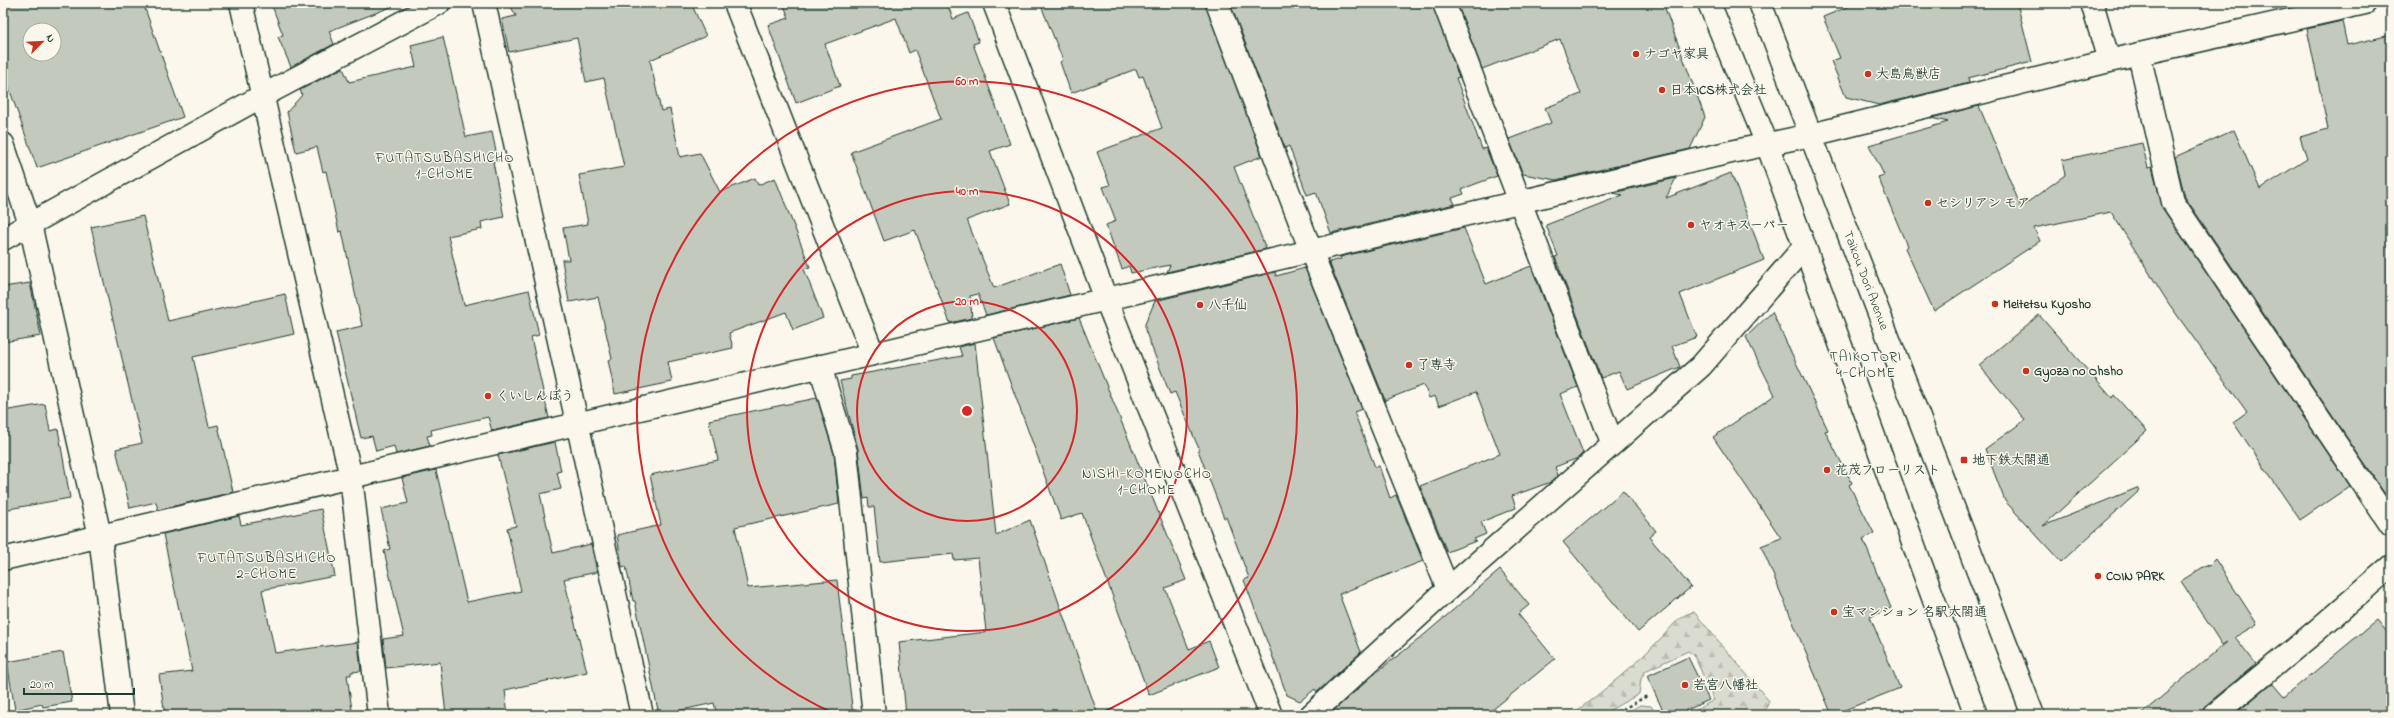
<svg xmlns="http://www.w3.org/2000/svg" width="2394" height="718" viewBox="0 0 2394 718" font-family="'Indie Flower','Klee One',sans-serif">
	<defs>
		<pattern id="forest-firs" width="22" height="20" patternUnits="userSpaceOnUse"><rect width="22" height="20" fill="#dbdcd1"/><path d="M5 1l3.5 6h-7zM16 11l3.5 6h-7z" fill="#bcbeb4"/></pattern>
	</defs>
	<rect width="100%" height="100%" fill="#fbf7ec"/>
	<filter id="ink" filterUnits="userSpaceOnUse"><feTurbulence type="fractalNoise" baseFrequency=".025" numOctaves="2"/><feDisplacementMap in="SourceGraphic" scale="8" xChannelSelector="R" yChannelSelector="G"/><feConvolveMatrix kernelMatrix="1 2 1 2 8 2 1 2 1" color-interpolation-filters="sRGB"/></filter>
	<g filter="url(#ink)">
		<g fill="url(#forest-firs)" stroke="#7d8c82">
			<path d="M 1694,612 L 1769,701 L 1765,711 L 1760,715 L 1687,715 L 1714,700 L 1694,655 L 1688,651 L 1645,671 L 1641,679 L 1639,694 L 1601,715 L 1571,715 C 1605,690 1637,664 1666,633 C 1674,624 1681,614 1694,612 Z"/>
			<polygon points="1640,705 1651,706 1657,715 1623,715"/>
		</g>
		<g fill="#c4c9be" stroke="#1f3d34" fill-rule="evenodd">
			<path d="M 3,3 L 143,3 L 183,117 L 37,168 L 3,71 ZM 30,30 L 54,30 L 54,54 L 30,54 Z"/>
			<polygon points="271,3 396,3 396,5 329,31 334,44 291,67 278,37 283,35"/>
			<polygon points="509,3 691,3 706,36 650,60 661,111 670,109 680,157 700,153 720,192 755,178 758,185 775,178 810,267 804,269 823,318 793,330 786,312 729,333 733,348 668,362 672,382 615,394 608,360 612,359 598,297 569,302 562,260 569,260 563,228 588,224 579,175 624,167 604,78 586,82 577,38 509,52 502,19 516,16"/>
			<polygon points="783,3 947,3 953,19 968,13 979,42 973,44 1010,144 990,151 1010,204 967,220 994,288 1060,264 1070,295 986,315 978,294 970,296 972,318 950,323 915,230 884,241 851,152 941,119 915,50 909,53 896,18 825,44 840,86 796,103 768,25 789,18"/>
			<polygon points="1040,3 1205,3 1262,156 1234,167 1266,249 1167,272 1170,265 1131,273 1129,266 1122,269 1106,225 1116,221 1103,187 1110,185 1097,152 1162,128 1143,76 1139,77 1136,69 1071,93 1060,62 1063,60"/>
			<polygon points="1230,3 1432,3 1459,77 1456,78 1482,149 1486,148 1497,176 1462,189 1464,194 1452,198 1455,204 1331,233 1316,192 1307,195 1289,146 1285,148"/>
			<polygon points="1457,3 1663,3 1705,117 1690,149 1556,180 1523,174 1509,139 1551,123 1545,108 1581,94 1560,39 1482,69"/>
			<polygon points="1857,3 2017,3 2032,62 1968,78 1969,83 1879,105 1846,97 1831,61 1840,58 1823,17"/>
			<polygon points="2342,21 2347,45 2391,35 2391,503 2185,197 2175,157 2234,130 2260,189 2307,159 2300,137 2328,129 2307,29"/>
			<polygon points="443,37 466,137 492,132 498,161 493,162 504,217 481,222 482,229 448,236 464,305 529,290 539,335 531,337 549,418 492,431 488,417 431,430 432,435 427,436 430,446 396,454 394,446 376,451 372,436 361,438 336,332 362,326 342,231 339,232 326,171 323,172 317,147 296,152 287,112 302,95 300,90 343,68 349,82 416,67 411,45"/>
			<polygon points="1979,106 2021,207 2065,175 2062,160 2142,143 2148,168 2152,167 2163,209 2350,486 2300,520 2233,422 2247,412 2169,304 2111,212 2034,228 2040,241 1934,311 1905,248 1907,246 1878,177 1884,175 1869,145 1948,122 1931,118"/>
			<polygon points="1731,173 1764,260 1680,294 1697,337 1672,346 1680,367 1627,389 1619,371 1601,378 1555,257 1558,256 1546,225 1623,195 1613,193 1676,178 1666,198"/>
			<polygon points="143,216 168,321 285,294 294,334 193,357 209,427 218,425 233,492 158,510 156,502 130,508 116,449 142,443 91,227"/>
			<polygon points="1464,228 1486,284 1531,266 1578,387 1560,394 1583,453 1578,458 1555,467 1558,475 1551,482 1512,496 1516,508 1481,522 1486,534 1474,539 1476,541 1447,552 1420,486 1500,454 1476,392 1439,406 1435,396 1429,398 1424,385 1385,400 1329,262 1341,259 1340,257"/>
			<polygon points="1305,268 1362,409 1354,412 1375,467 1379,466 1390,498 1396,495 1423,561 1339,594 1361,652 1317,692 1315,689 1300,701 1287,695 1244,580 1249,578 1226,517 1224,518 1198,450 1199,449 1175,392 1170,394 1145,330 1145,324 1155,301 1275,272 1276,276"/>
			<polygon points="30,283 41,336 3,342 3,287"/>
			<polygon points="1772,312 1828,430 1825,431 1852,483 1849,485 1874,533 1863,539 1891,608 1870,617 1900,688 1832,715 1761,546 1781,538 1713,437 1775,395 1746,337"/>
			<polygon points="2039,315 2112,398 2114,395 2147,431 2043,526 2137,488 2139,491 2061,562 2005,501 1985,449 2025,420 1979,365"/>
			<polygon points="1079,318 1186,580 1165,588 1189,649 1209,641 1219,667 1149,695 1082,513 1061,520 994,338"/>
			<polygon points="975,343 996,535 1030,520 1098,715 906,715 899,642 986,632 978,558 954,560 953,554 880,562 874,507 869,507 868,498 864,499 858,449 840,381 851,379 851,376 962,356 959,347"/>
			<polygon points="817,398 834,454 839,504 735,527 748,588 837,580 853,715 717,715 714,703 659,715 635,601 633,601 626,566 622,567 617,535 661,525 650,475 718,460 709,420"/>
			<polygon points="45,404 50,431 58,429 70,498 3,510 3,411"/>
			<polygon points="555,442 561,471 557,472 561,489 540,494 553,553 591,544 597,572 564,579 587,672 505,690 508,715 446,715 440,662 386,668 383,639 404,636 384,551 390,549 381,509 408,503 402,478 436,470 467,602 521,591 507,528 516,526 498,455"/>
			<polygon points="1623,491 1656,531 1649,537 1691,587 1638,632 1563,542"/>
			<polygon points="321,509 335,576 262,590 275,653 358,642 361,671 351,672 351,675 347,675 352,710 313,715 165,715 159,675 192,671 163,534 239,516 241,525"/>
			<polygon points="2215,559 2257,624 2235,637 2256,664 2206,705 2202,715 2140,715 2227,642 2222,645 2181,581 2208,564 2208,566"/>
			<polygon points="1500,570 1529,605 1518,614 1555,659 1486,715 1332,715 1331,713 1378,671 1418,640"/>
			<polygon points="2377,620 2391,637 2391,715 2234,715 2272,683 2284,697"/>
			<polygon points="63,652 72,702 43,707 42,704 15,710 7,662"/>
			<polygon points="1688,657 1709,700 1676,715 1665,715 1647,676"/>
		</g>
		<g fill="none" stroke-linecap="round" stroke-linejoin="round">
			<g stroke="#1f3d34" stroke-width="25">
				<g id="street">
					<polyline points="241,3 351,477 379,715"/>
					<polyline points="484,3 642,715"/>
					<polyline points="735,3 873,354"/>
					<polyline points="994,3 1106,299 1271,715"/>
					<polyline points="1217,3 1311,251 1448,589"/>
					<polyline points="1444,3 1612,442"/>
					<polyline points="2092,3 2109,61"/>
					<polyline points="2139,54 2173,202 2391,525"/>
					<polyline points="3,144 30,224 100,536 122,715"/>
					<polyline points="3,239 264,95 439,3"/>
					<polyline points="820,366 846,452 874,715"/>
					<polyline points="3,559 1731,152 1811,135 2109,61 2365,3"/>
					<polyline points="1311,715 1448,589 1701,366 1804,247"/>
					<polyline points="2214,715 2316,631 2391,566"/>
				</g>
			</g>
			<g stroke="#1f3d34" stroke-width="25">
				<g id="primary">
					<polyline points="1709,3 1767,144 1976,715"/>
					<path id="s1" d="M 1760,3 L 2033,715"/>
				</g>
			</g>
			<polyline stroke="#1f3d34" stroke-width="2.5" stroke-dasharray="3 3" stroke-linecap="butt" points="1612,715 1647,696"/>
			<use href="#street" stroke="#fbf7ec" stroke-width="22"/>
			<use href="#primary" stroke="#fbf7ec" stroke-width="22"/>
		</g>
	</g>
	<g fill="none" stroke="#d62828" stroke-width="2">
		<circle cx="967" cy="411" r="110"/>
		<circle cx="967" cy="411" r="220"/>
		<path d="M838 715A330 330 0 1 1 1096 715"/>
	</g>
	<g fill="#c8321e" stroke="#fbf7ec" stroke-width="1.5">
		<circle cx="1636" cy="54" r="4"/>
		<circle cx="1868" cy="74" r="4"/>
		<circle cx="1662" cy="90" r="4"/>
		<circle cx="1928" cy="203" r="4"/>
		<circle cx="1691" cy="225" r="4"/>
		<circle cx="1995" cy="304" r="4"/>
		<circle cx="1200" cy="305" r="4"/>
		<circle cx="1409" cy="365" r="4"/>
		<circle cx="2026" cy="371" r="4"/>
		<circle cx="488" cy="396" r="4"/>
		<rect x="1960" y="456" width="8" height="8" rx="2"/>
		<circle cx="1827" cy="470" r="4"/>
		<circle cx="2098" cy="576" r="4"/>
		<circle cx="1834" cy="612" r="4"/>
		<circle cx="1685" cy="685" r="4"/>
	</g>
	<g text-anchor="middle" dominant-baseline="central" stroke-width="3" stroke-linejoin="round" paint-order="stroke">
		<g font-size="13" font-weight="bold" fill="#1f3d34" stroke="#fbf7ec" text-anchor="start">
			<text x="1644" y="54">ナゴヤ家具</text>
			<text x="1876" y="74">大島鳥獣店</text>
			<text x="1670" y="90">日本ICS株式会社</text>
			<text x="1936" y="203">セシリアン モア</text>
			<text x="1699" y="225">ヤオキスーパー</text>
			<text x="2003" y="304">Meitetsu Kyosho</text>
			<text x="1208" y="305">八千仙</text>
			<text x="1417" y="365">了専寺</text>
			<text x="2034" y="371">Gyoza no Ohsho</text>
			<text x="496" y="396">くいしんぼう</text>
			<text x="1972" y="460">地下鉄太閤通</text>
			<text x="1835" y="470">花茂フローリスト</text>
			<text x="2106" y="576">COIN PARK</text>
			<text x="1842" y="612">宝マンション 名駅太閤通</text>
			<text x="1693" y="685">若宮八幡社</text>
		</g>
		<g font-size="13" fill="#1f3d34" stroke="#fbf7ec">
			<text stroke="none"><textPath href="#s1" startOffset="297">Taikou Dori Avenue</textPath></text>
		</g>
		<g font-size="14" letter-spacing="1" fill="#1f3d34" stroke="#fbf7ec">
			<text x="445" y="158">FUTATSUBASHICHO<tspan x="445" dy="16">1-CHOME</tspan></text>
			<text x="1866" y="357">TAIKOTORI<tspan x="1866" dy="16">4-CHOME</tspan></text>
			<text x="1147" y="474">NISHI-KOMENOCHO<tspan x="1147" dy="16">1-CHOME</tspan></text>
			<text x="267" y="558">FUTATSUBASHICHO<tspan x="267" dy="16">2-CHOME</tspan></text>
		</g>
	</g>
	<circle cx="967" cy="411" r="6" fill="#d62828" stroke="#fbf7ec" stroke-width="2"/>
	<g font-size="12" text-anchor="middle" font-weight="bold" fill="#d62828" stroke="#fbf7ec" stroke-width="3" stroke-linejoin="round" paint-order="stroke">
		<text x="967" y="85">60 m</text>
		<text x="967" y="195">40 m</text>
		<text x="967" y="305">20 m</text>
	</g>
	<rect width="2394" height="718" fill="none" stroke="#fbf7ec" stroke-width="16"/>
	<rect x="8" y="8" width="2378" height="702" fill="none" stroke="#1f3d34" stroke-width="1.5" filter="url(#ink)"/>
	<g transform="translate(42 42) rotate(66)"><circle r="19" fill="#fbf7ec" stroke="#a3ada2"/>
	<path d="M0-3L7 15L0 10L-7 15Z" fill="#c8321e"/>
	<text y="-6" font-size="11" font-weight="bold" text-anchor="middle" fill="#1f3d34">N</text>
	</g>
	<path d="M24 688v6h110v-6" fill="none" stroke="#1f3d34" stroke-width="2"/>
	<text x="30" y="688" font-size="12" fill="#1f3d34" stroke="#fbf7ec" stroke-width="3" paint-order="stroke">20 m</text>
</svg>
